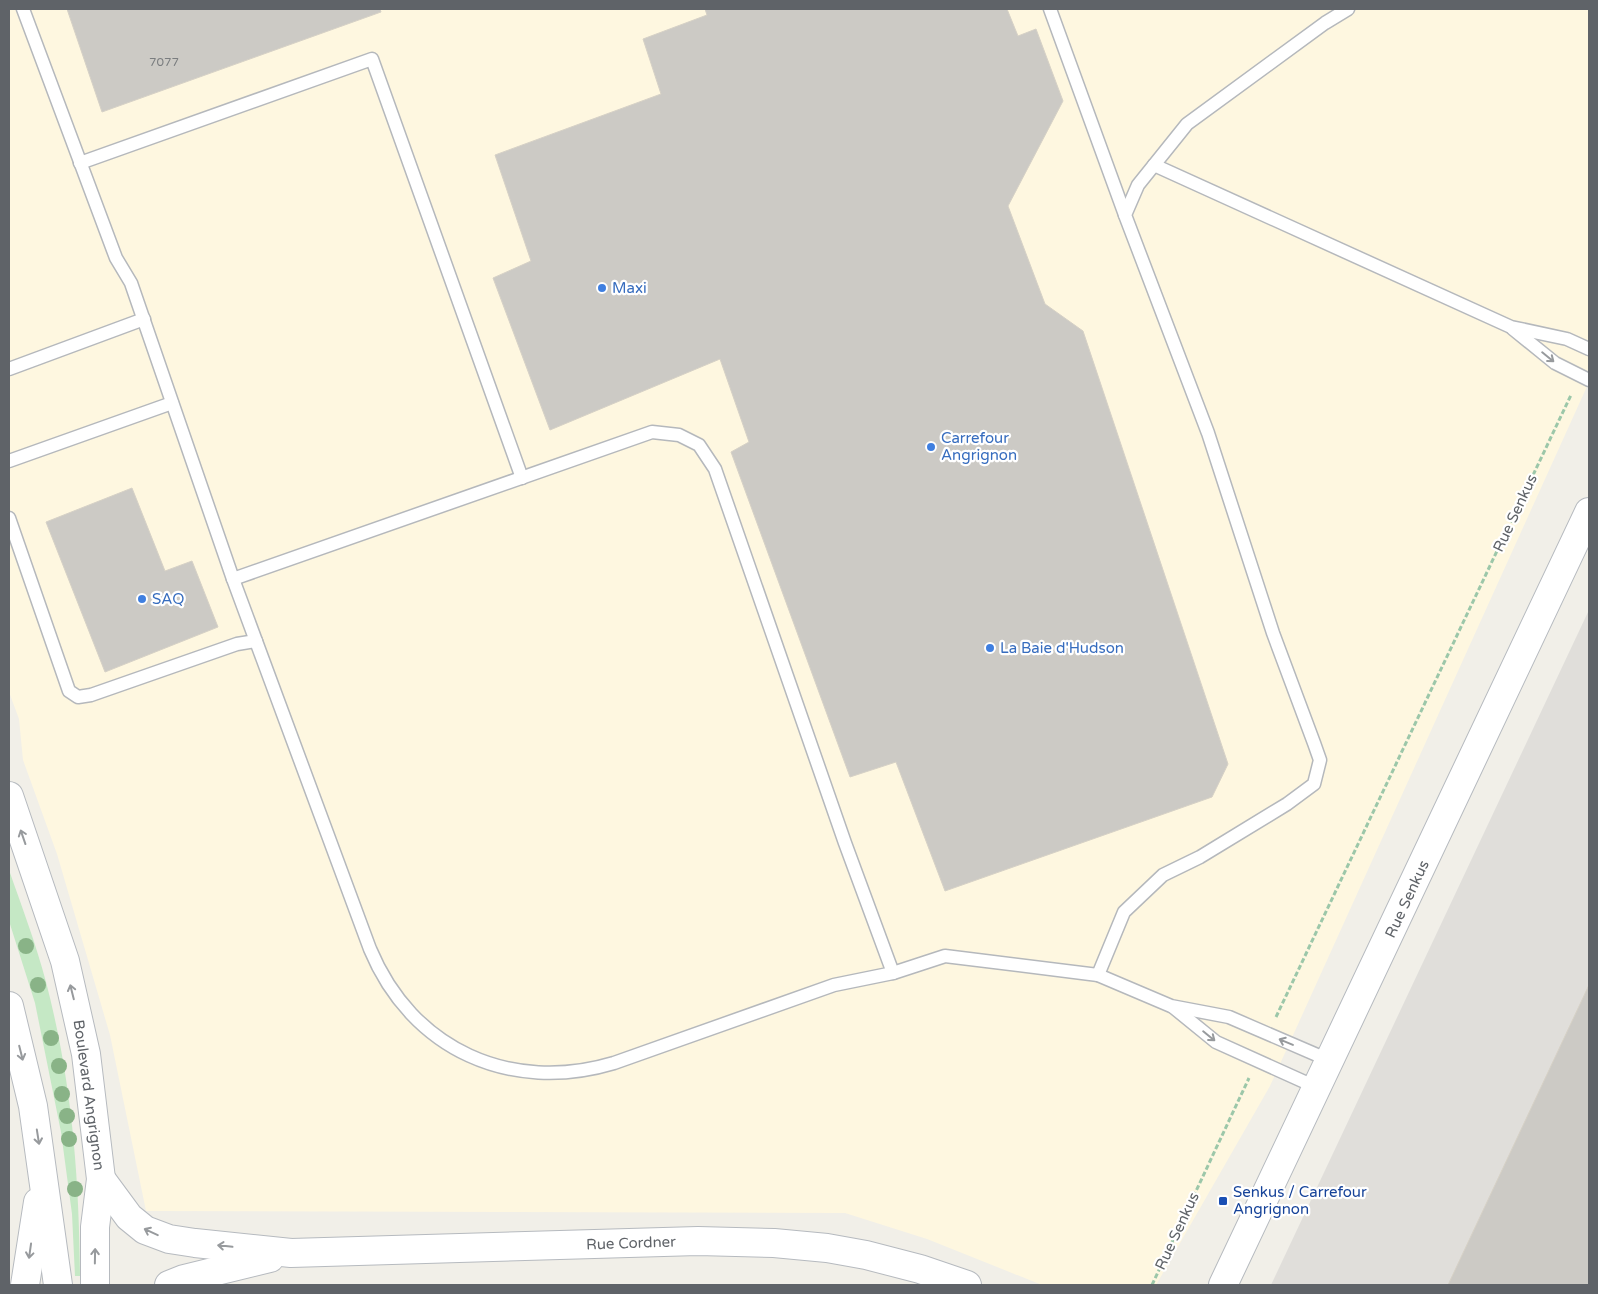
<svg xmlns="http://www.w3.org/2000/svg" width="1598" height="1294" viewBox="0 0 1598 1294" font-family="'Varela Round',sans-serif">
	<rect width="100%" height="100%" fill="#f1efe8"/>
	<polygon fill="#fef7e0" points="9,9 1589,9 1589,382 1270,1086 1156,1285 1042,1285 927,1239 845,1213 146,1211 110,1035 57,854 23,760 19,719 9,692"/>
	<polygon fill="#e0deda" points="1589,610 1589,1285 1271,1285"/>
	<path fill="#c5e8c5" d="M 9,870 C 22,907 36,944 46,982 C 72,1082 79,1174 80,1276 L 75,1276 L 72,1214 L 61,1132 L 35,1003 L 9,921 Z"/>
	<g fill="#cccac5" stroke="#d6d1c6">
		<polygon points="67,9 380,9 381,12 102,112"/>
		<polygon points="705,9 1007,9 1018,36 1036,29 1063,101 1008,206 1045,304 1083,331 1228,764 1212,797 945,891 896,762 850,777 731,452 749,442 720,359 550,430 493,278 531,261 495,155 661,94 643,39 707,15"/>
		<polygon points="132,488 165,571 192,561 218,627 105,672 46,522"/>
		<polygon points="1589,985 1589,1285 1448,1285"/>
	</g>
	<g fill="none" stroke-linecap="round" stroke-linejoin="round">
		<g stroke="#b5b8bc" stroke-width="15">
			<g id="lane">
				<path d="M 23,9 L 116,258 L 131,283 L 233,579 L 370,949 C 412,1050 511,1094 614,1063 L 834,985 L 893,973 L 945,956 L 1098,975 L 1171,1006 L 1229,1017 L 1331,1061"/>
				<polyline points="1050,9 1125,215"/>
				<polyline points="80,163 372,59 522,478"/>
				<polyline points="1154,165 1511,327 1567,339 1589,349"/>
				<polyline points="1513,329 1555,363 1589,380"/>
				<polyline points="9,369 144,319"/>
				<polyline points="9,461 172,403"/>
				<polyline points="9,518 69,691 78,697 91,695 237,644 256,641"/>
				<polyline points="233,579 652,432 679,435 699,445 715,469 845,843 893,973"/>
				<polyline points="1098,975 1124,912 1163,875 1200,857 1287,804 1314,784 1320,760 1314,743 1273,633 1208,433 1125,215 1138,185 1187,124 1325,23 1348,9"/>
				<polyline points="1173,1007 1216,1042 1318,1088"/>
			</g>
		</g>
		<g stroke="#b6babf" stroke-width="30">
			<g id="secondary">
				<polyline points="9,796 65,961 86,1054 101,1179 95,1227 95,1285"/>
				<polyline points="9,1006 33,1106 58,1285"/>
				<polyline points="101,1179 129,1217 145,1230 169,1239 195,1243 291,1253 698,1241 774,1243 827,1248 866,1255 920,1269 967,1285"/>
				<polyline points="25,1285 38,1202"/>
				<polyline points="169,1285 184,1279 270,1258"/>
				<polyline points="1223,1285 1589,512"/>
			</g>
		</g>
		<g stroke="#9cc7a9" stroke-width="3" stroke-dasharray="5 2.5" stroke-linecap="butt">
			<polyline points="1276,1017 1571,395"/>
			<polyline points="1152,1285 1249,1078"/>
		</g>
		<use href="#lane" stroke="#fff" stroke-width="12"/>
		<use href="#secondary" stroke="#fff" stroke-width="28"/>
	</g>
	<g fill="#89b387">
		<circle cx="26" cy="946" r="8"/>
		<circle cx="38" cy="985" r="8"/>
		<circle cx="51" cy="1038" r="8"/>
		<circle cx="59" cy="1066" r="8"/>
		<circle cx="62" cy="1094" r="8"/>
		<circle cx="67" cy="1116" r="8"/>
		<circle cx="69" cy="1139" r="8"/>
		<circle cx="75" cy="1189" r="8"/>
	</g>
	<defs><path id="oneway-shaft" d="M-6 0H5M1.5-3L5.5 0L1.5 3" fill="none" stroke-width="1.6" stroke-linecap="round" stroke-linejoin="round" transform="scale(1.25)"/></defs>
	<g stroke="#979a9d">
		<use href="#oneway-shaft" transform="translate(1548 357) rotate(39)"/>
		<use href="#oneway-shaft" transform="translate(23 837) rotate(-109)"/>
		<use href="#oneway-shaft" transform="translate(72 992) rotate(-104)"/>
		<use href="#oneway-shaft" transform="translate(1209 1036) rotate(39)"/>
		<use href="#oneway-shaft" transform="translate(1286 1042) rotate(-157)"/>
		<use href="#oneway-shaft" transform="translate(21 1053) rotate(76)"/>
		<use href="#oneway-shaft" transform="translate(38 1137) rotate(81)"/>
		<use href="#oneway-shaft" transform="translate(151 1232) rotate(-155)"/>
		<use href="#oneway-shaft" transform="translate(225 1246) rotate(-174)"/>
		<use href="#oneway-shaft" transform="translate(30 1251) rotate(98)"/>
		<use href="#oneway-shaft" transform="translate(95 1256) rotate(-89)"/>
	</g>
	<g fill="#3f7fe0" stroke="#fff" stroke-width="2">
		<circle cx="602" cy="288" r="5"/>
		<circle cx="931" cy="447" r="5"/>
		<circle cx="142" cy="599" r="5"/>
		<circle cx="990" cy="648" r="5"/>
	</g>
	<rect fill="#1a4fb4" stroke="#fff" stroke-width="2" x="1218" y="1196" width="10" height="10" rx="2.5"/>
	<g text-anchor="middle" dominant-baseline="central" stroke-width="4.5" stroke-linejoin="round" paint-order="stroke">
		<g font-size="12" fill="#7a7d7f">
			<text x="164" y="62">7077</text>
		</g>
		<g font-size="15" fill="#366cbe" stroke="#fff" text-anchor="start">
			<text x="612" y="288">Maxi</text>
			<text x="941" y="438">Carrefour<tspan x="941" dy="17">Angrignon</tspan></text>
			<text x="152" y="599">SAQ</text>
			<text x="1000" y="648">La Baie d'Hudson</text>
		</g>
		<g font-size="15" fill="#5f6368" stroke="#fff">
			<text transform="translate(1515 513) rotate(-65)">Rue Senkus</text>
			<text transform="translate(1407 899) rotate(-65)">Rue Senkus</text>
			<text transform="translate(89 1095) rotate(82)">Boulevard Angrignon</text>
			<text transform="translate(1177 1231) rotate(-65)">Rue Senkus</text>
			<text transform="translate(631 1243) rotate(-2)">Rue Cordner</text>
		</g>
		<g font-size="15" fill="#164399" stroke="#fff" text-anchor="start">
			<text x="1233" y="1192">Senkus / Carrefour<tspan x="1233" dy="17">Angrignon</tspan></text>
		</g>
	</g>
	<rect width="1598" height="1294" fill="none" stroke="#5f6368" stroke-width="20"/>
</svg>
